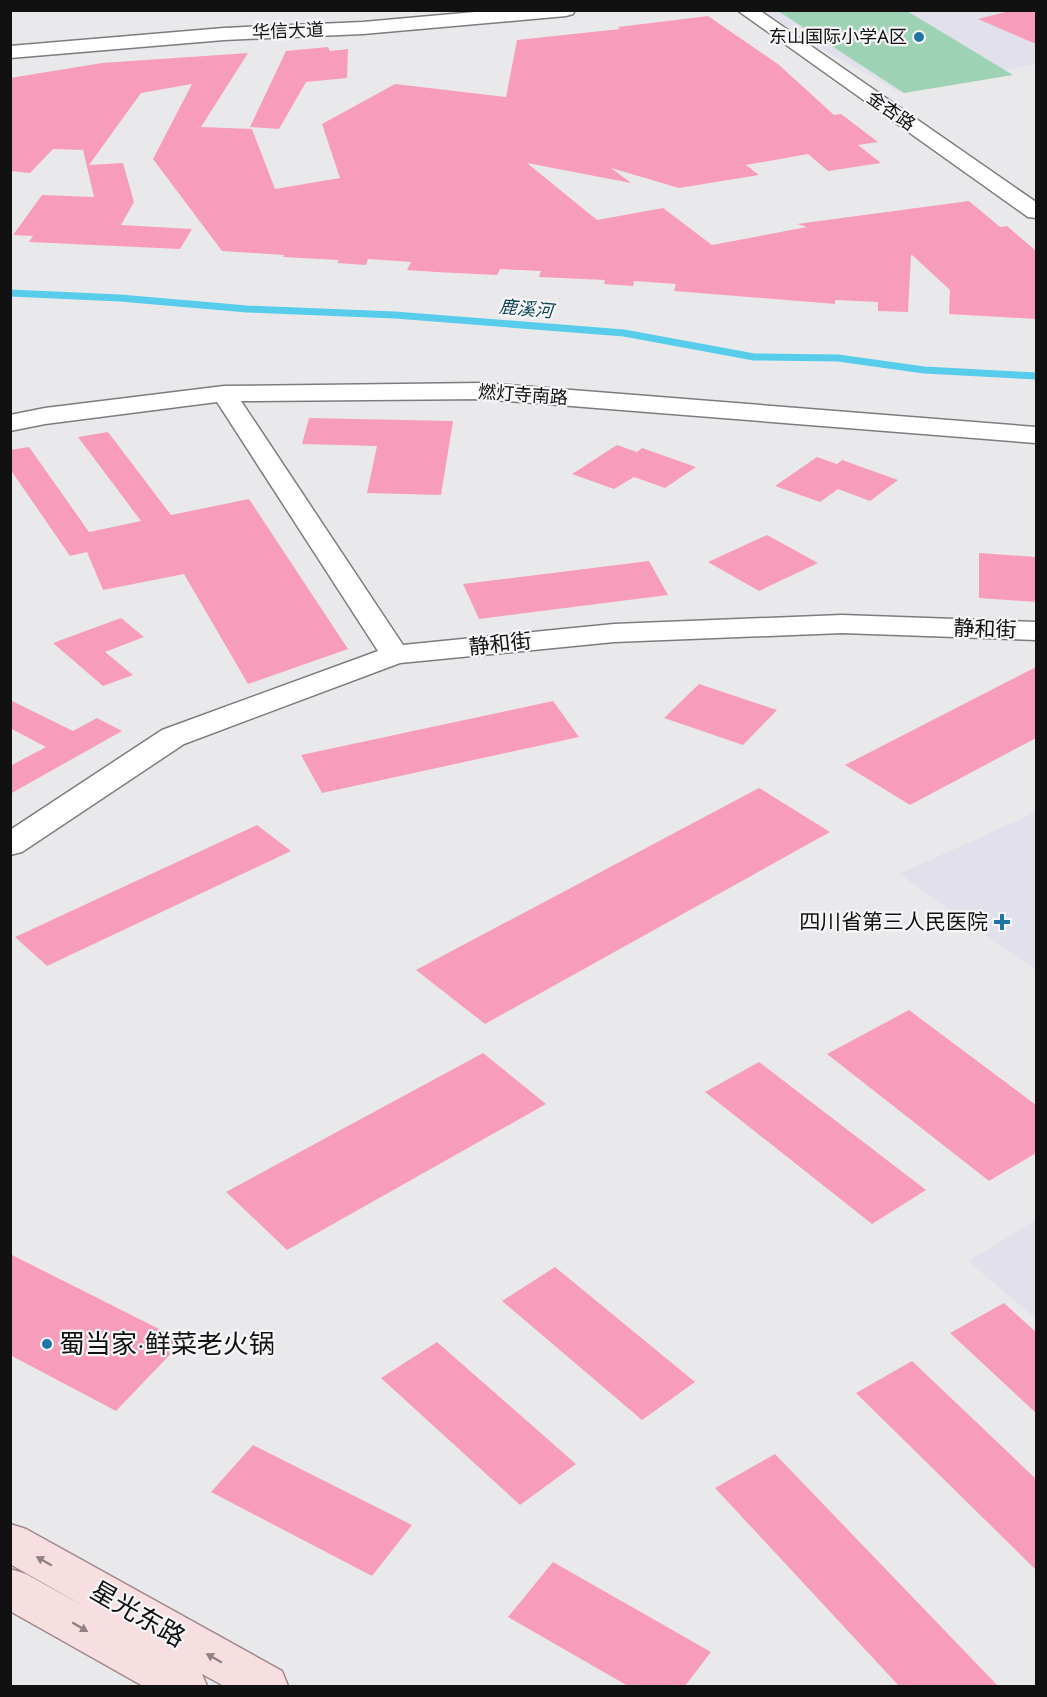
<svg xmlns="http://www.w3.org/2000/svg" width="1047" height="1697" viewBox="0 0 1047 1697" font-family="Jost,'Noto Sans SC',sans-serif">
	<rect width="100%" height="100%" fill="#e9e9ec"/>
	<g fill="#e2e0eb">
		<polygon points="754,11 1036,11 1036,64 899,92"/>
		<polygon points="1036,812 1036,970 899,874"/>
		<polygon points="1036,1220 1036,1319 968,1261"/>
	</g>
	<polygon fill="#9dd3b4" points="778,11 907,11 1013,75 904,93"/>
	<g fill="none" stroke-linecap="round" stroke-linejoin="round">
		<polyline stroke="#57cdeb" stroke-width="7" points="10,293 120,298 247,309 395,315 624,333 754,357 838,358 924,370 1036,376"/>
	</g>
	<g fill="#f79dbb">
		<polygon points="1013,10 1036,10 1036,44 978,19"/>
		<polygon points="708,16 778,64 834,115 841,114 878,142 858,145 881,163 828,171 808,154 746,165 759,175 679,188 611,168 631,183 527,163 597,220 663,208 712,245 807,227 797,224 969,201 1000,227 1007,226 1036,251 1036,319 949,314 950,290 911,254 908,312 878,311 878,302 835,300 835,304 674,291 676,284 634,281 633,286 604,284 605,280 539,277 541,271 500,269 497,275 436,272 407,270 411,262 368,259 366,265 337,263 339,260 283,257 284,255 222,251 153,159 192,84 141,93 89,165 123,163 134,202 121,225 192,229 180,249 29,242 33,236 13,235 42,195 94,197 83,150 53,149 30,173 10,171 10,78 102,63 248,53 201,127 252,129 275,189 340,178 322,124 395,84 506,97 517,40 620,29 618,27"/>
		<polygon points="328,47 330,51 348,49 347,78 306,82 279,129 250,127 286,51"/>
		<polygon points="309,418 453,421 441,495 367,493 377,446 302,444"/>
		<polygon points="108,432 171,515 249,499 348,649 248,684 184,574 103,590 87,552 70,556 10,469 10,450 29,447 89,532 141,521 78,437"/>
		<polygon points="617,445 637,452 642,448 696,467 665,488 634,477 614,489 572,474"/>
		<polygon points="817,457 837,464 842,460 898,480 870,501 838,489 820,502 775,486"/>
		<polygon points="767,535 818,563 759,591 708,562"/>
		<polygon points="979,553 1036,557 1036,602 979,598"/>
		<polygon points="649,561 668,595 479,619 463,584"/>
		<polygon points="121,618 144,637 105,652 133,675 103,686 53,643"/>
		<polygon points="1036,667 1036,738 910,805 845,765"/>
		<polygon points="699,684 777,710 743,745 664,718"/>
		<polygon points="10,700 73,731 97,718 122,731 10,794 10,766 46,747 10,728"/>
		<polygon points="553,701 579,737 322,793 301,755"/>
		<polygon points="759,788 830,832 485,1024 416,970"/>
		<polygon points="257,825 291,851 47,966 15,937"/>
		<polygon points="909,1010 1036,1105 1036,1153 989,1181 827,1054"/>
		<polygon points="483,1053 546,1104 287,1250 226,1192"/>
		<polygon points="759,1062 926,1190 872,1224 705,1092"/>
		<polygon points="10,1254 183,1341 116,1411 10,1355"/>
		<polygon points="555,1267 695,1382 642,1420 502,1301"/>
		<polygon points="1004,1303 1036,1332 1036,1413 950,1333"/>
		<polygon points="437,1342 576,1464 520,1505 381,1378"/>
		<polygon points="912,1361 1036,1479 1036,1570 856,1393"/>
		<polygon points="253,1445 412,1525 372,1576 211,1492"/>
		<polygon points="775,1454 998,1686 899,1686 715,1488"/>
		<polygon points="553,1562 711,1652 685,1686 628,1686 508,1617"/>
	</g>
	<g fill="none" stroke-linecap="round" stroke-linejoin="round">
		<g stroke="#7c7b7e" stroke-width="3">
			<g id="minor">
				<polygon points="497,10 575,10 573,14 566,16 363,34 224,40 10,58 10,46 224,28 363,22"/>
				<polygon points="737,10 759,10 1036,202 1036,218 1028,217"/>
				<polygon points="483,383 1036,427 1036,443 483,399 241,401 403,645 614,624 842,615 1036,622 1036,640 842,633 614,642 400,663 184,744 22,852 10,855 10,830 162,730 378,651 217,402 45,424 10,431 10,415 45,408 224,386"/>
			</g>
		</g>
		<g stroke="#a3888a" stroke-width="3">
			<polygon id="major" points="10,1524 26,1529 282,1671 288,1686 224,1686 202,1674 207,1686 143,1686 10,1611 10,1569 26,1574 89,1609 10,1564"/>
		</g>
		<use href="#minor" fill="#fff" fill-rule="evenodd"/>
		<use href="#major" fill="#f7dee0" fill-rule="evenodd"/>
	</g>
	<defs><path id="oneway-solid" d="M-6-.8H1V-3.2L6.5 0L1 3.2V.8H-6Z" transform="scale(1.5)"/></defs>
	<g fill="#908283">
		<use href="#oneway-solid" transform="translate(44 1561) rotate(-150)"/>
		<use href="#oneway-solid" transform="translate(80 1627) rotate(30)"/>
		<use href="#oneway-solid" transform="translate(214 1658) rotate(-150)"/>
	</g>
	<g fill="#2175a5" stroke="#f6f6f9" stroke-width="2">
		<circle cx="919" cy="37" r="6"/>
		<path d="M999 913h6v6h6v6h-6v6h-6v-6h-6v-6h6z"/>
		<circle cx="47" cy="1344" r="6"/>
	</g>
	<g text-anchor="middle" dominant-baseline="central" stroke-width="4.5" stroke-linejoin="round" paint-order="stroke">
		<g font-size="18" fill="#111112" stroke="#f6f6f9">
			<text transform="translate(288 31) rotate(-2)">华信大道</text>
			<text transform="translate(891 111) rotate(35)">金杏路</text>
			<text transform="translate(523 395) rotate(4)">燃灯寺南路</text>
		</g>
		<g font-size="18" fill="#111112" stroke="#f6f6f9" text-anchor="end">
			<text x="907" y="37">东山国际小学A区</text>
		</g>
		<g font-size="18" font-style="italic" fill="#104551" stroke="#f6f6f9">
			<text transform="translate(526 309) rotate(5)">鹿溪河</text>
		</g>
		<g font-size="21" fill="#111112" stroke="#f6f6f9">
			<text transform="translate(985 629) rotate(2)">静和街</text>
			<text transform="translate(500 644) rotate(-6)">静和街</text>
		</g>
		<g font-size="21" fill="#111112" stroke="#f6f6f9" text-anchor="end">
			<text x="988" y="922">四川省第三人民医院</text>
		</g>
		<g font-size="26" fill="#111112" stroke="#f6f6f9" text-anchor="start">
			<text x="59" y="1344">蜀当家·鲜菜老火锅</text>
		</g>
		<g font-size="26" fill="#111112" stroke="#f6f6f9">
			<text transform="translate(138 1614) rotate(30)">星光东路</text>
		</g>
	</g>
	<rect width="1047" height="1697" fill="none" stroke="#111112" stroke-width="24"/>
</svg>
